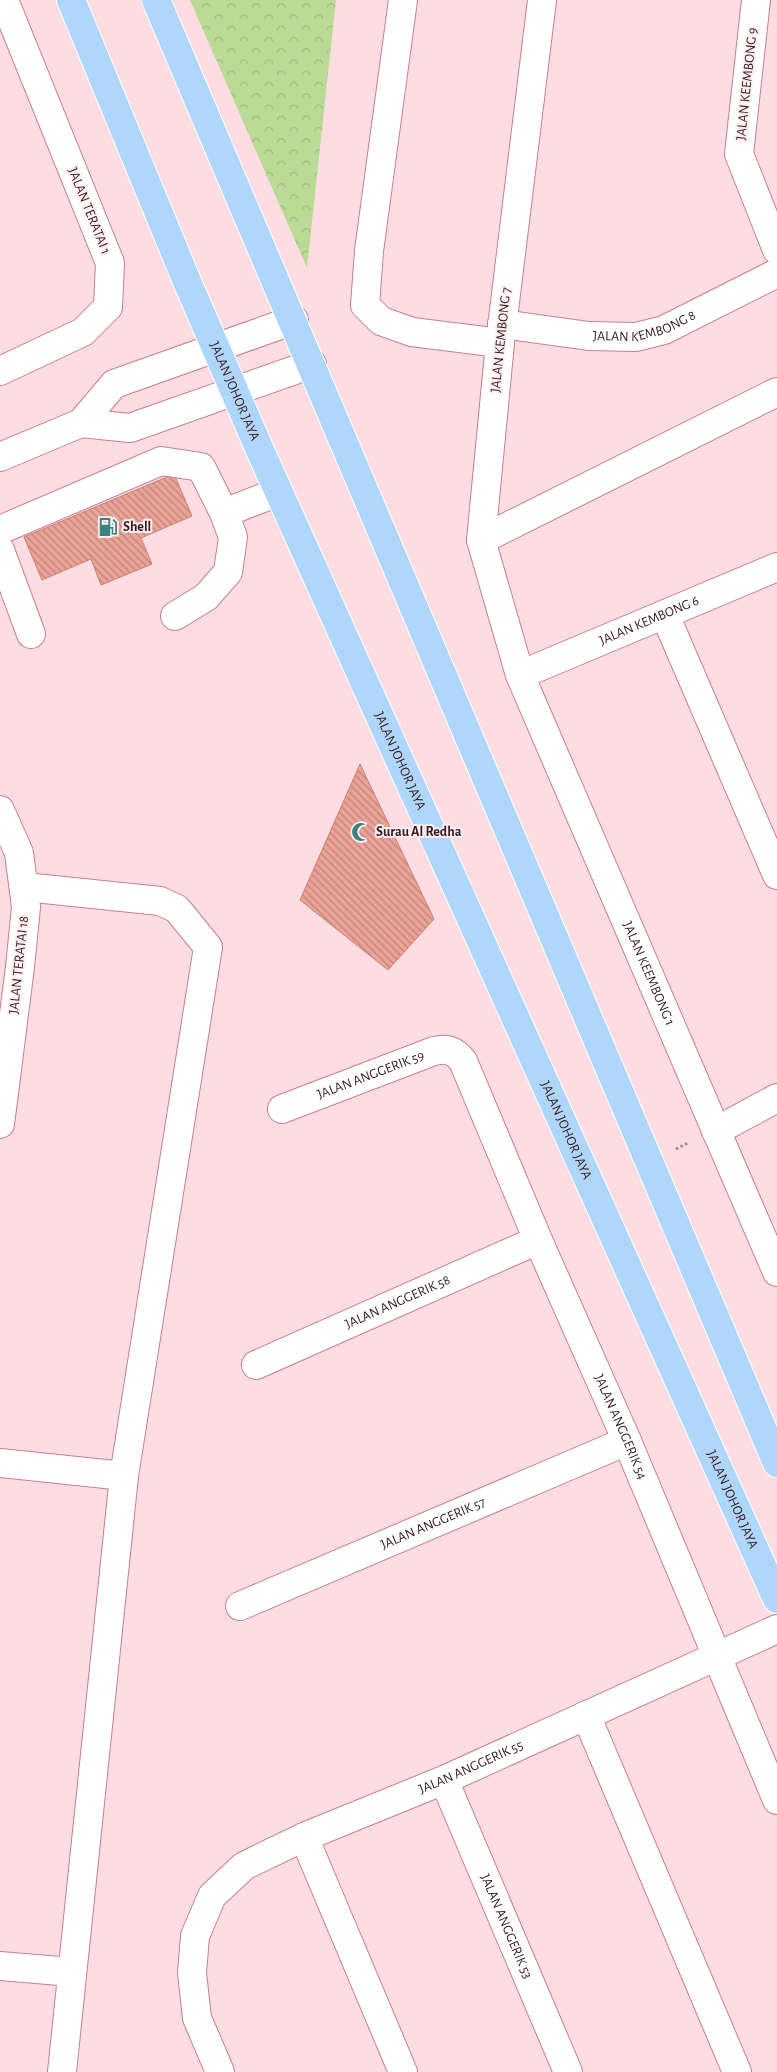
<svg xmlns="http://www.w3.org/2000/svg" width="777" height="2072" viewBox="0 0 777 2072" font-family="'Alegreya Sans',sans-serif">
	<defs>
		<pattern id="park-crowns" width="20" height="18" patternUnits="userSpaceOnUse" patternTransform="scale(1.25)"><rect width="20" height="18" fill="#badb95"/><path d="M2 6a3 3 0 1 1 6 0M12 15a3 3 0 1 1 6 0" fill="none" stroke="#a0bb80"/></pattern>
		<pattern id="building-back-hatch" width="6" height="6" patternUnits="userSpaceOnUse" patternTransform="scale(1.25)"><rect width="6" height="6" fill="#eba297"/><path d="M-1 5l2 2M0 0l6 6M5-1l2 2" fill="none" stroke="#bf837b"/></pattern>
	</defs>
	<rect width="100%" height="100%" fill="#fddde1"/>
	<polygon fill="url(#park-crowns)" points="190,0 336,0 307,268"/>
	<g fill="url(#building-back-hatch)" stroke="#c98378">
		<polygon points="174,474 192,516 141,538 152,564 101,585 91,559 42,580 24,537"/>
		<polygon points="360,764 434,919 388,970 300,900"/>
	</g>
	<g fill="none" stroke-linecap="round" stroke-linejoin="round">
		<g stroke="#c7808c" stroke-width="30">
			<g id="minor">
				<polyline points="403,0 369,251 365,305 381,321 412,332 500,343"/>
				<path id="s1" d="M 542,0 L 500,343 L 481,540 L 520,675 L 777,1272"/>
				<polyline points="756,0 739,154 777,250"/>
				<path id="s2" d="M 502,324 L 589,336 L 636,337 L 664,330 L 777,273"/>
				<polyline points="0,371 83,332 108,307 110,263 4,0"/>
				<polyline points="81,423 130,428 312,364"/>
				<polyline points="0,457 81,423 114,384 294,320"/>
				<polyline points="224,513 278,492"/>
				<polyline points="0,530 161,461 201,467 224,513 233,537 228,572 206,597 175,616"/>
				<polyline points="481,540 777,392"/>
				<polyline points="0,550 31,634"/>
				<polyline points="665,615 777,875"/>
				<path id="s3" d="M 520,675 L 777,567"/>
				<polyline points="0,810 19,853 26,907 20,967 0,1124"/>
				<polyline points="25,887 160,901 177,909 208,947 124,1476 62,2072"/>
				<path id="s4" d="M 282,1109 L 434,1051 C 447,1048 454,1050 463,1061 L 538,1240 L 627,1441 L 777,1800"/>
				<polyline points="716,1131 777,1098"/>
				<path id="s5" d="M 256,1365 L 538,1240"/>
				<polyline points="0,1463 124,1476"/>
				<path id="s6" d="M 240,1606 L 627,1441"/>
				<polyline points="586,1715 737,2072"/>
				<path id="s7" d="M 444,1780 L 568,2072"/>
				<polyline points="304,1837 403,2072"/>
				<polyline points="0,1966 72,1972"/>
				<path id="s8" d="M 220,2072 L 197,2018 L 192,1973 L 195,1936 L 212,1896 L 244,1866 L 304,1837 L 444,1780 L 777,1629"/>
			</g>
		</g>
		<g stroke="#fff" stroke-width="30">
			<g id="major">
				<path id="s9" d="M 71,0 L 186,279 L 259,448 L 777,1599"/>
				<polyline points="156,0 777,1463"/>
			</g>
		</g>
		<polyline stroke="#a8898e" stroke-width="3" stroke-dasharray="2.5 2.5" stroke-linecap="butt" points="676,1149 688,1143"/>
		<use href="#minor" stroke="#fff" stroke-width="28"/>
		<use href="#major" stroke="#afd6fb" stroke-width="28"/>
	</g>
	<defs>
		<g id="fuel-bare" transform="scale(1.5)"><path d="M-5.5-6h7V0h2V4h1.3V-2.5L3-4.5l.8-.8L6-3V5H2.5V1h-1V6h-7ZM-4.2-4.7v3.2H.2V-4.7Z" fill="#3c837e" stroke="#ffeff1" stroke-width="2.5" paint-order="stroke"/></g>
		<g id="mosque-bare" transform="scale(1.5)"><path d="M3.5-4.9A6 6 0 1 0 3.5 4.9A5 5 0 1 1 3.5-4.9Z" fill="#3c837e" stroke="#ffeff1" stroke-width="2.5" paint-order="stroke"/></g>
	</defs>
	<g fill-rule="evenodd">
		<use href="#fuel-bare" x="108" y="527"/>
		<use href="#mosque-bare" x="361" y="832"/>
	</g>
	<g text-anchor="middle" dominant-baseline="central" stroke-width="4" stroke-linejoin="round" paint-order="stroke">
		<g font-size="14" fill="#371b20" stroke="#ffeff1">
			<text transform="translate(747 84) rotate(-84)">JALAN KEEMBONG 9</text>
			<text transform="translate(89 211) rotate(68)">JALAN TERATAI 1</text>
			<text stroke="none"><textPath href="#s2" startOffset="145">JALAN KEMBONG 8</textPath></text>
			<text transform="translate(501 340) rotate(-84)">JALAN KEMBONG 7</text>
			<text stroke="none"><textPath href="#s9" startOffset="424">JALAN JOHOR JAYA</textPath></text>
			<text stroke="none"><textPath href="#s3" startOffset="140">JALAN KEMBONG 6</textPath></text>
			<text stroke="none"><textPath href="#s9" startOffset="829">JALAN JOHOR JAYA</textPath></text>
			<text transform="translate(19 965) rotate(-84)">JALAN TERATAI 18</text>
			<text stroke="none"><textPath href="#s1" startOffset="1009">JALAN KEEMBONG 1</textPath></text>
			<text stroke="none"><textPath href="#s4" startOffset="95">JALAN ANGGERIK 59</textPath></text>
			<text stroke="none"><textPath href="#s9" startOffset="1234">JALAN JOHOR JAYA</textPath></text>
			<text stroke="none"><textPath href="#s5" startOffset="155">JALAN ANGGERIK 58</textPath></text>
			<text stroke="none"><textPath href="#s4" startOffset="594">JALAN ANGGERIK 54</textPath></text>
			<text stroke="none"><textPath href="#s9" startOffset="1639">JALAN JOHOR JAYA</textPath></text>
			<text stroke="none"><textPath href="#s6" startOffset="210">JALAN ANGGERIK 57</textPath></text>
			<text stroke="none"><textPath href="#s8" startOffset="476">JALAN ANGGERIK 55</textPath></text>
			<text stroke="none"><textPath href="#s7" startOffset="159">JALAN ANGGERIK 53</textPath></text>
		</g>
		<g font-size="14" font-weight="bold" fill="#371b20" stroke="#ffeff1" text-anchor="start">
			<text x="123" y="527">Shell</text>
			<text x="376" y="832">Surau Al Redha</text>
		</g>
	</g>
</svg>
